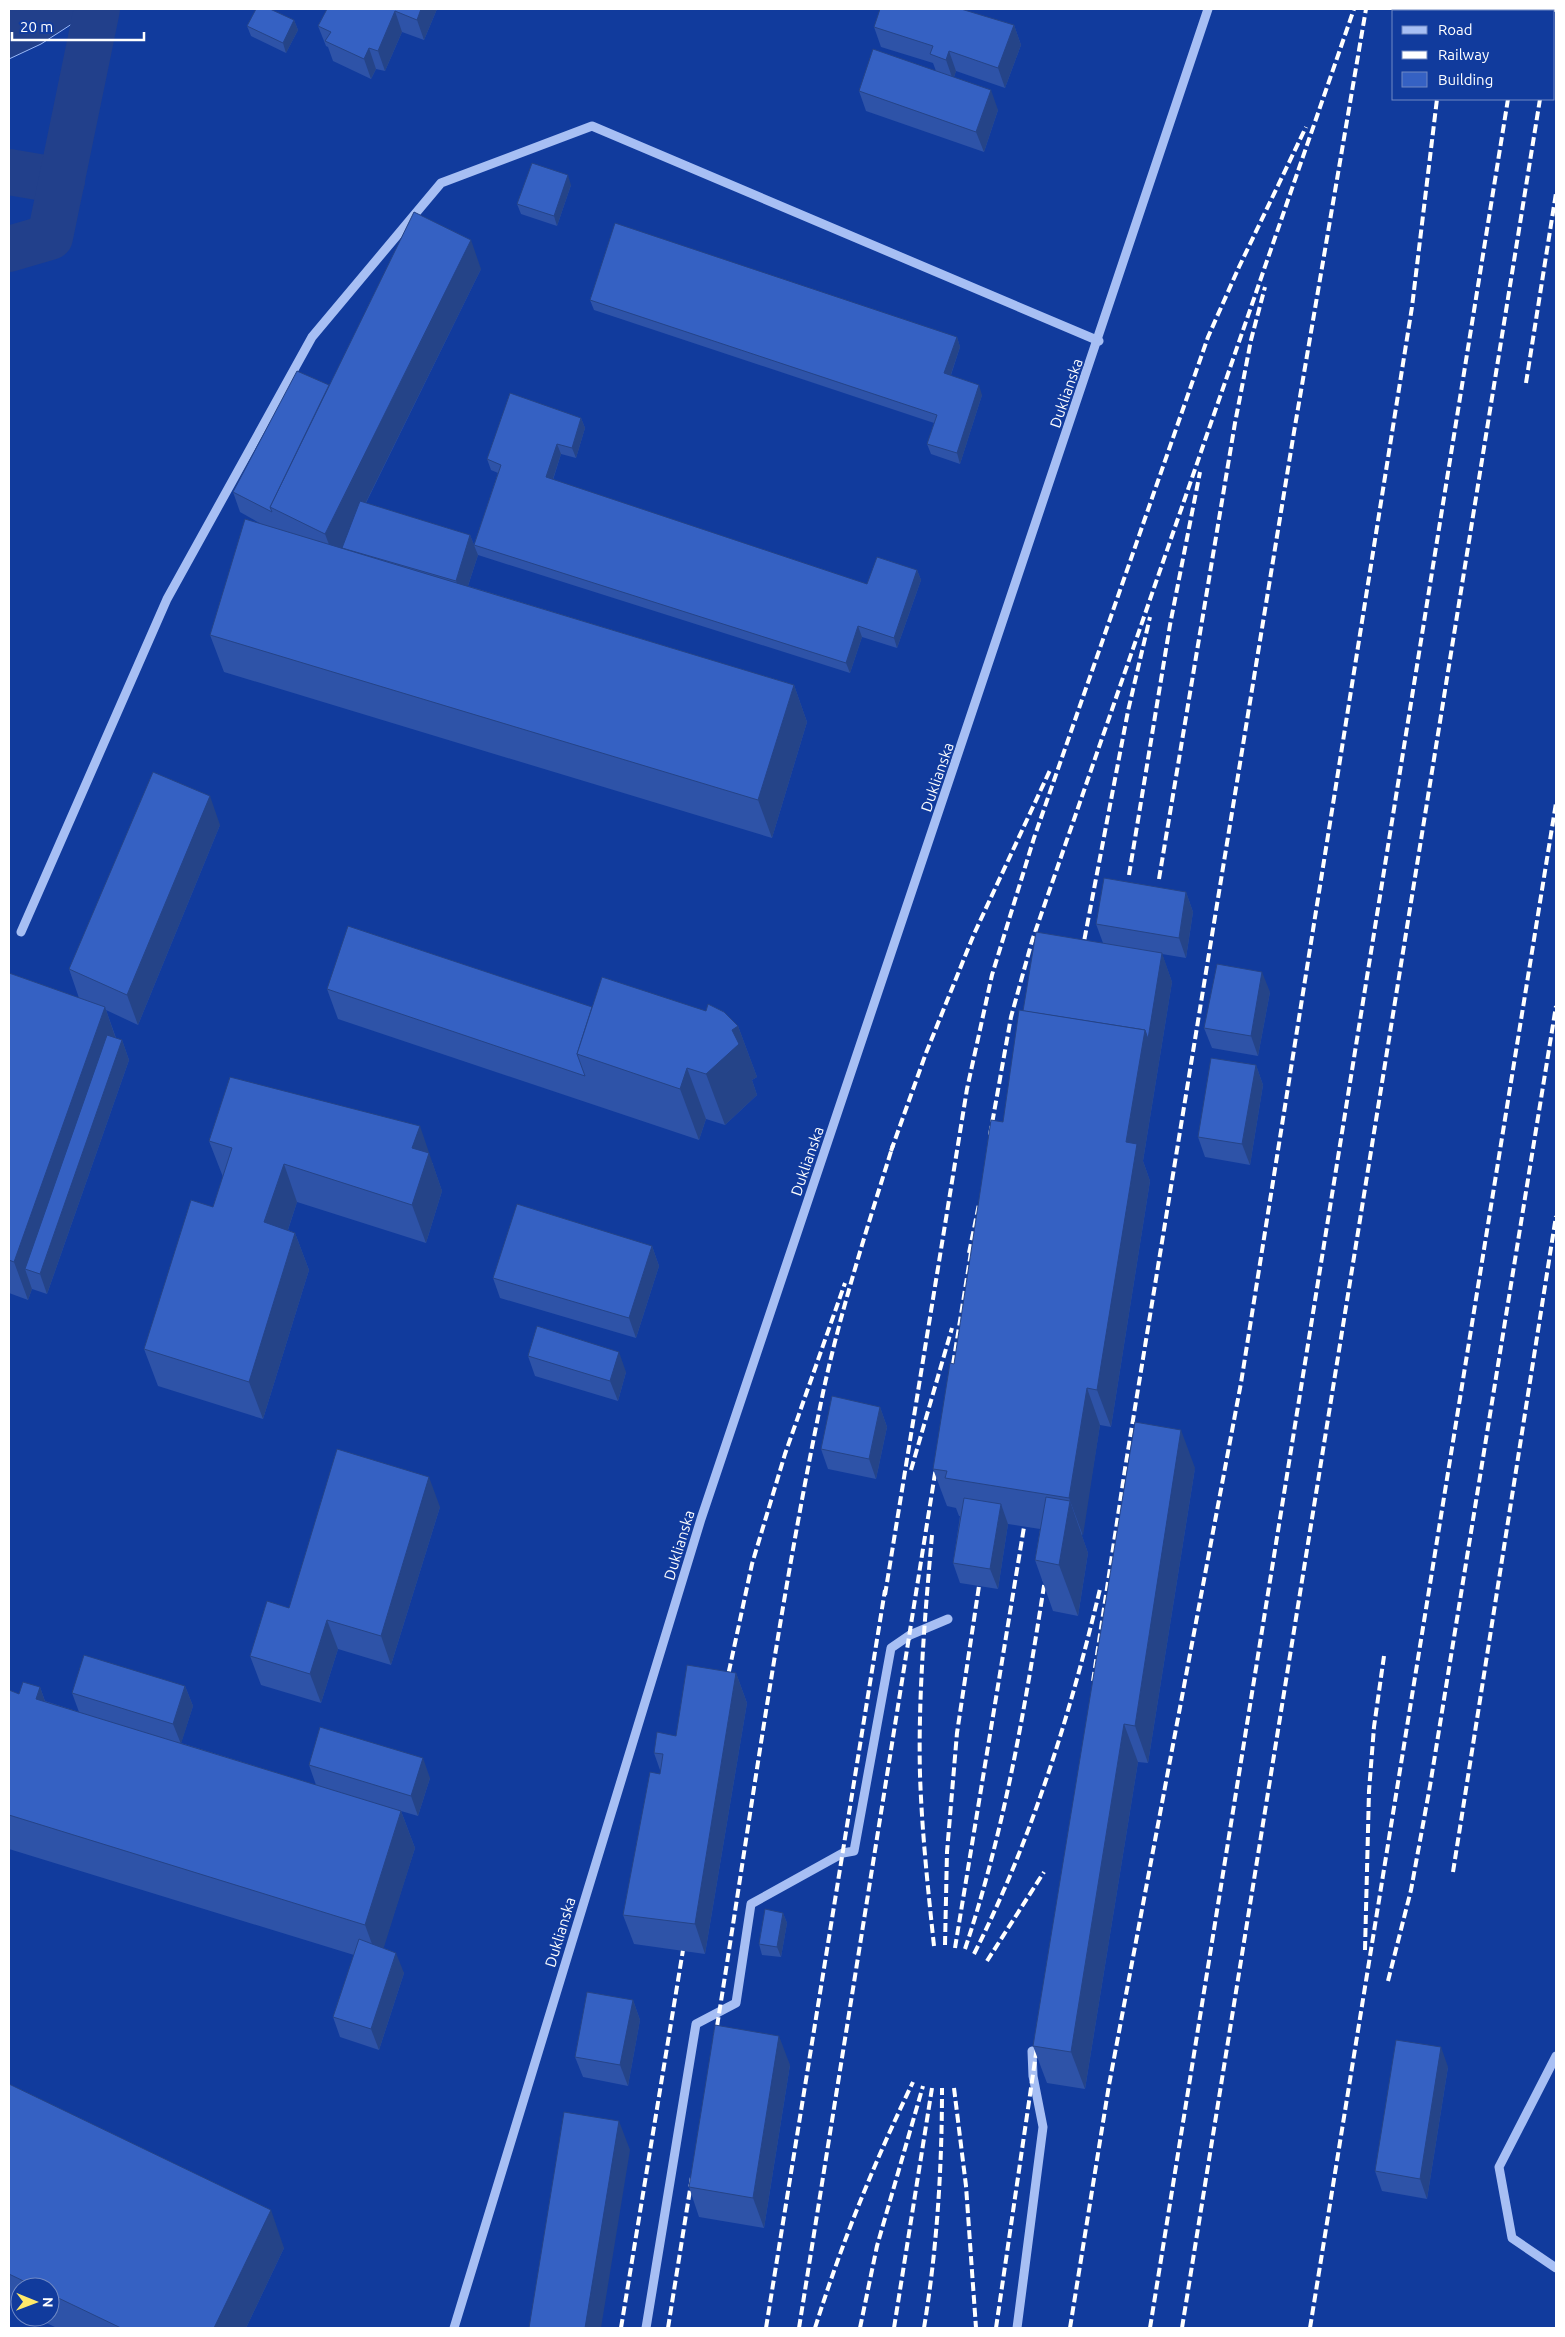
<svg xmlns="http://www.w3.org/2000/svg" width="1565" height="2337" viewBox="0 0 1565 2337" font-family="Ubuntu,sans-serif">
	<rect width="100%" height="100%" fill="#113b9d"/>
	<polygon fill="#22408b" stroke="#99b8f8" points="9,9 95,9 41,44 9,59"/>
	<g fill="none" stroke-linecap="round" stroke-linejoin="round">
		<g stroke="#22408b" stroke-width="46">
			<polyline points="9,172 62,181"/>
			<polyline points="9,249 50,237 97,9"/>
		</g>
		<g stroke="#a7bff4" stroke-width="9">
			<polyline points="21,932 167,599 312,337 441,183 592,126 1099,341"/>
			<polyline points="1556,2056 1499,2167 1512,2238 1556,2268"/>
			<polyline points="454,2328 701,1519 1208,9"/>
			<polyline points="646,2328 696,2024 736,2003 751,1904 843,1853 854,1851 891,1648 910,1635 948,1619"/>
			<polyline points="1017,2328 1043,2127 1033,2076 1032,2051"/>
		</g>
		<g stroke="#fff" stroke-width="4" stroke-dasharray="9 4" stroke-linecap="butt">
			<polyline points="1445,11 1445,9"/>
			<polyline points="1522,11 1523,9"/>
			<polyline points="1553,11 1554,9"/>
			<polyline points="1526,383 1556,193"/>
			<polyline points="1129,875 1170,625 1200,472"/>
			<polyline points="1159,879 1235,423 1251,340 1265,287"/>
			<polyline points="1082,952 1128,711 1150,617"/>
			<polyline points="990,1135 1011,1017 1032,941 1354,9"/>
			<polyline points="891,1151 926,1053 974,934 1051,768"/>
			<polyline points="969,1253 979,1204"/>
			<polyline points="951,1377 972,1246"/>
			<polyline points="911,1470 952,1328"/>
			<path d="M 932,1535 C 925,1615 918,1696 920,1775 C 922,1833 928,1889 934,1946"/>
			<polyline points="885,1595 967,1089 992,975 1034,838 1208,337 1239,267 1306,127"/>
			<polyline points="1093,1681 1125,1469 1294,432 1366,9"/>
			<polyline points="726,1685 752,1564 785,1454 845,1283"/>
			<polyline points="1453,1872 1556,1216"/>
			<polyline points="945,1945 947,1852 957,1733 979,1586"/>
			<polyline points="955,1948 1024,1527"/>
			<path d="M 965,1949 C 1006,1826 1026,1701 1046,1573"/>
			<polyline points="1365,1950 1369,1791 1374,1727 1384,1656"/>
			<path d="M 974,1954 C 1032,1839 1070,1715 1100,1589"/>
			<polyline points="987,1961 1044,1872"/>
			<polyline points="1388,1981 1411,1890 1430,1786 1556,1006"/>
			<path d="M 715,2039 C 750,1822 779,1603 824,1388 C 842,1306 868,1225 893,1145"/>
			<polyline points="954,2088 966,2186 976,2328"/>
			<polyline points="621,2328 683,1950"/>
			<polyline points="668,2328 692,2177"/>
			<polyline points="766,2328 885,1590"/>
			<polyline points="799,2328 937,1461"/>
			<path d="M 815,2328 C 842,2242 874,2163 913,2082"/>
			<polyline points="860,2328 877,2246 923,2086"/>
			<polyline points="894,2328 932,2088"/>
			<path d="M 924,2328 C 937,2249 942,2168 942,2088"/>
			<polyline points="996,2328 1038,2040"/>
			<polyline points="1070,2328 1109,2085 1241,1383 1412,307 1437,99"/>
			<polyline points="1150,2328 1508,99"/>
			<polyline points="1182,2328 1540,99"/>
			<polyline points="1310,2328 1556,803"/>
		</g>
	</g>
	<g fill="#2e53a8">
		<polygon points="327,9 437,9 424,40 402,32 385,71 376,69 371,79 333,61 328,47 326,46 318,26"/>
		<polygon points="294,20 298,30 286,53 251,36 247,26"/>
		<polygon points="1014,25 1021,45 1005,88 956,71 954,77 998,110 984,152 866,111 859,91 936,71 933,63 881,47 874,27"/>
		<polygon points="571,185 557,226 521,214 517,204"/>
		<polygon points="481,269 366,503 470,535 474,545 498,473 491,470 487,459 581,418 585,428 576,458 561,454 553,480 867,584 917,570 921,580 897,648 862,637 850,673 478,555 468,586 794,685 807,722 772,838 224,672 210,635 263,525 240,512 233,492 329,385"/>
		<polygon points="590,300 957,337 960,347 951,375 982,395 960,464 931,454 927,444 934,423 594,310"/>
		<polygon points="220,825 138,1025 106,1010 116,1038 122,1040 129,1060 47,1294 32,1289 28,1300 9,1293 9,973 79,998 69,969"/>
		<polygon points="1186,892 1193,912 1186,958 1162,954 1172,982 1143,1161 1150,1181 1111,1427 1100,1425 1082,1536 1088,1553 1078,1616 1053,1611 1035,1560 1040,1529 1008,1524 998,1589 960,1583 953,1563 960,1516 959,1516 956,1508 947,1506 933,1469 1003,1122 1023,1011 1103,943 1096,924"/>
		<polygon points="327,989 592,1007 738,1026 757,1077 752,1080 757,1095 725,1125 706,1119 699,1140 338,1019"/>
		<polygon points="1270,992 1258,1056 1212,1048 1204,1028"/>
		<polygon points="1256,1065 1263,1085 1250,1165 1205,1157 1198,1137"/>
		<polygon points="209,1141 433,1163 433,1165 442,1191 426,1243 297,1202 288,1230 295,1233 309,1270 263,1419 158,1386 144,1349 213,1207 223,1177"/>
		<polygon points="652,1246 659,1266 636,1338 500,1298 493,1278"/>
		<polygon points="528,1356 626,1372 618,1401 535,1376"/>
		<polygon points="880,1407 887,1427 876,1479 828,1469 821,1449"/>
		<polygon points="1195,1468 1148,1763 1138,1762 1085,2089 1047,2083 1033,2046"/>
		<polygon points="440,1507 391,1665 338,1649 321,1703 261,1685 250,1656 289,1608"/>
		<polygon points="736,1673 747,1703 705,1954 634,1944 623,1915 660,1774 660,1770 654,1753 676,1736"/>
		<polygon points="185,1686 193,1706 181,1743 316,1785 309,1765 430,1778 418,1816 401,1811 415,1848 383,1948 404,1973 379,2050 340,2037 333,2017 354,1955 9,1849 9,1690 19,1694 40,1687 45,1701 79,1712 72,1693"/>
		<polygon points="783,1913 787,1923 781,1957 762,1955 759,1944"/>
		<polygon points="633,2000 640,2020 628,2086 583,2077 575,2057"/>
		<polygon points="790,2065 764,2228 699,2217 689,2187"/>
		<polygon points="1448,2067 1427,2199 1382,2191 1375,2171"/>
		<polygon points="9,2084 284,2248 246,2328 57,2328 34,2317 50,2317 50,2287 20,2287 20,2310 9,2305"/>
	</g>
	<g fill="#254488">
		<polygon points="421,9 437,9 424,40 417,20"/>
		<polygon points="395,11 402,32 385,71 378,51"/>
		<polygon points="294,20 298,30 286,53 283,43"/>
		<polygon points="1014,25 1021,45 1005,88 998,68"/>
		<polygon points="369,48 376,69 371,79 364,59"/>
		<polygon points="949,51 956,71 953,80 946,60"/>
		<polygon points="991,90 998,110 984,152 976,132"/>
		<polygon points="568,175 571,185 557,226 554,216"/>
		<polygon points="471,240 481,269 336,563 325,534"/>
		<polygon points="957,337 960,347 948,383 944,373"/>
		<polygon points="979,385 982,395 960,464 957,453"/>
		<polygon points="581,418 585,428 576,458 572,448"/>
		<polygon points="557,444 561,454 550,488 546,477"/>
		<polygon points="470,535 478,555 463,601 456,581"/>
		<polygon points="917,570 921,580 897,648 894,638"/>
		<polygon points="858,626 862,637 850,673 846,663"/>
		<polygon points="794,685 807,722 772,838 758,800"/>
		<polygon points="210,796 220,825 138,1025 127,995"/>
		<polygon points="1186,892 1193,912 1186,958 1179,938"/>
		<polygon points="1162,953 1172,982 1143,1161 1150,1181 1111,1427 1097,1390 1126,1142 1145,1030"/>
		<polygon points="1262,972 1270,992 1258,1056 1251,1036"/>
		<polygon points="105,1007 118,1045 25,1269 32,1289 28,1300 14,1262"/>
		<polygon points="738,1026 757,1077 752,1080 757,1095 725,1125 706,1074 732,1030"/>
		<polygon points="122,1040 129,1060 47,1294 40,1274"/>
		<polygon points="1256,1065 1263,1085 1250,1165 1242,1144"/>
		<polygon points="687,1068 706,1119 699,1140 680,1089"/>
		<polygon points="420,1126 442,1191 426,1243 412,1205 412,1148"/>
		<polygon points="284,1164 297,1202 278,1260 264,1222"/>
		<polygon points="295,1233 309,1270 263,1419 249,1382"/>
		<polygon points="652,1246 659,1266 636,1338 629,1318"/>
		<polygon points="619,1352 626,1372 618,1401 610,1381"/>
		<polygon points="1087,1388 1100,1425 1083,1536 1069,1498"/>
		<polygon points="880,1407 887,1427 876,1479 869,1459"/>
		<polygon points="1181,1430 1195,1468 1148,1763 1135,1726"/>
		<polygon points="429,1477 440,1507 391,1665 381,1636"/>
		<polygon points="1070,1501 1088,1553 1078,1616 1059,1565"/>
		<polygon points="1001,1504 1008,1524 998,1589 990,1569"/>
		<polygon points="327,1620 338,1649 321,1703 310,1674"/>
		<polygon points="736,1673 747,1703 705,1954 695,1924"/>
		<polygon points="185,1686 193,1706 181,1744 173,1724"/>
		<polygon points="40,1687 53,1725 36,1699"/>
		<polygon points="1124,1724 1138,1762 1085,2089 1071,2052"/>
		<polygon points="423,1758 430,1778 418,1816 411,1796"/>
		<polygon points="401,1811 415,1848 379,1963 365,1925"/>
		<polygon points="783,1913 787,1923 781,1957 777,1947"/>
		<polygon points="396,1953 404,1973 379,2050 371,2029"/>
		<polygon points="633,2000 640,2020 628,2086 620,2065"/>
		<polygon points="779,2036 790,2065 764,2228 753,2198"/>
		<polygon points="1441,2047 1448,2067 1427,2199 1420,2179"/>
		<polygon points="619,2121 630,2150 601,2328 585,2328"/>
		<polygon points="271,2210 284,2248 246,2328 214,2328"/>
	</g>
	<g fill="#3561c3" stroke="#254488">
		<polygon points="256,9 270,9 294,20 283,43 247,26"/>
		<polygon points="327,9 421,9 417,20 395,11 378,51 369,48 364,59 325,41 331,32 318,26"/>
		<polygon points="880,9 961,9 1014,25 998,68 949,51 946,60 930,54 933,46 874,27"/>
		<polygon points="873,49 991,90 976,132 859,91"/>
		<polygon points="532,163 568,175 554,216 517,204"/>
		<polygon points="414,212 471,240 325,534 270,507"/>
		<polygon points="615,223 957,337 944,373 979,385 957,453 927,444 937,415 590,300"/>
		<polygon points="297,371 329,385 270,507 272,512 233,492"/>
		<polygon points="510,393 581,418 572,448 557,444 546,477 867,584 877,557 917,570 894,638 858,626 846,663 474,545 501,465 487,459"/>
		<polygon points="360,501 470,535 456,581 342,548"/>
		<polygon points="245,519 794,685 758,800 210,635"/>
		<polygon points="153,772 210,796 127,995 69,969"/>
		<polygon points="1104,878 1186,892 1179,938 1096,924"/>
		<polygon points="348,926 592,1007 577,1054 585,1076 327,989"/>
		<polygon points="1036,932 1162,953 1148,1039 1145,1030 1023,1011"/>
		<polygon points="1217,964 1262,972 1251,1036 1204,1028"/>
		<polygon points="9,973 105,1007 14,1262 9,1260"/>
		<polygon points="602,977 706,1011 708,1004 724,1012 738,1026 732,1030 739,1044 706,1074 687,1068 680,1089 577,1054"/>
		<polygon points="1019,1010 1145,1030 1126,1142 1137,1144 1097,1390 1087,1388 1069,1498 945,1478 947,1471 933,1469 950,1363 954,1364 991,1120 1003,1122"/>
		<polygon points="107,1035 122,1040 40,1274 25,1269"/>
		<polygon points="1211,1058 1256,1065 1242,1144 1198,1137"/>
		<polygon points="230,1077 420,1126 412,1148 429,1153 412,1205 284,1164 264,1222 295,1233 249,1382 144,1349 191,1200 213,1207 232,1148 209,1141"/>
		<polygon points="517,1204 652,1246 629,1318 493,1278"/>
		<polygon points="537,1326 619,1352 610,1381 528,1356"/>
		<polygon points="832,1396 880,1407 869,1459 821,1449"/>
		<polygon points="1135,1422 1181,1430 1135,1726 1124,1724 1071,2052 1033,2046"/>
		<polygon points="337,1449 429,1477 381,1636 327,1620 310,1674 250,1656 267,1601 289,1608"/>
		<polygon points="1046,1497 1070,1501 1059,1565 1035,1560"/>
		<polygon points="964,1498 1001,1504 990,1569 953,1563"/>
		<polygon points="84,1655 185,1686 173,1724 72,1693"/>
		<polygon points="687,1665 736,1673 695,1924 623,1915 650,1772 660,1774 663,1754 654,1753 657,1732 676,1736"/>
		<polygon points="23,1682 40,1687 36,1699 401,1811 365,1925 9,1815 9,1690 19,1694"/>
		<polygon points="320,1727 423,1758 411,1796 309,1765"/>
		<polygon points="765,1909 783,1913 777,1947 759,1944"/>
		<polygon points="359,1939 396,1953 371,2029 333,2017"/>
		<polygon points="587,1992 633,2000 620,2065 575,2057"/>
		<polygon points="715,2025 779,2036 753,2198 689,2187"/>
		<polygon points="1396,2040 1441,2047 1420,2179 1375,2171"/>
		<polygon points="9,2084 271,2210 214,2328 121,2328 50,2294 50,2287 36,2287 9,2274"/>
		<polygon points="564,2112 619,2121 585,2328 529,2328"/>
	</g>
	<g text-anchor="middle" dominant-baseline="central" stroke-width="4" stroke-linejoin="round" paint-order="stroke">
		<g font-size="15" fill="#fff" stroke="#113b9d">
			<text transform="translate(1066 393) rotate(-71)">Duklianska</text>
			<text transform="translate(937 777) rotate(-71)">Duklianska</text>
			<text transform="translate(807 1161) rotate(-71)">Duklianska</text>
			<text transform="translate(679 1545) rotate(-73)">Duklianska</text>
			<text transform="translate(560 1932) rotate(-73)">Duklianska</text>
		</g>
	</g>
	<rect width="1565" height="2337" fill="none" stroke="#ffffff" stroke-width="20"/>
	<rect x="1392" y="10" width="162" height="90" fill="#113b9d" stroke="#7089c4"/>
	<rect x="1402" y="26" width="25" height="8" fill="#a7bff4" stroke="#7089c4"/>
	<text x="1438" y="35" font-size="15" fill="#ffffff">Road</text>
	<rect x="1402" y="51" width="25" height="8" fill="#ffffff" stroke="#7089c4"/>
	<text x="1438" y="60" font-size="15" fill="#ffffff">Railway</text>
	<rect x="1402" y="72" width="25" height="15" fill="#3561c3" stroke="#7089c4"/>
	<text x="1438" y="85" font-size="15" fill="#ffffff">Building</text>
	<g transform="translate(35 2302) rotate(91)"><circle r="24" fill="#113b9d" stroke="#7089c4"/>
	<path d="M0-4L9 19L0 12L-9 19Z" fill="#ffe96a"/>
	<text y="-8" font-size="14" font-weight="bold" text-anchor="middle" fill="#ffffff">N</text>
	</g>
	<path d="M12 32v8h132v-8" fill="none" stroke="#ffffff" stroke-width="2.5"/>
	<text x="20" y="32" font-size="15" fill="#ffffff" stroke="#113b9d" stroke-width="4" paint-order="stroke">20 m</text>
</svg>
